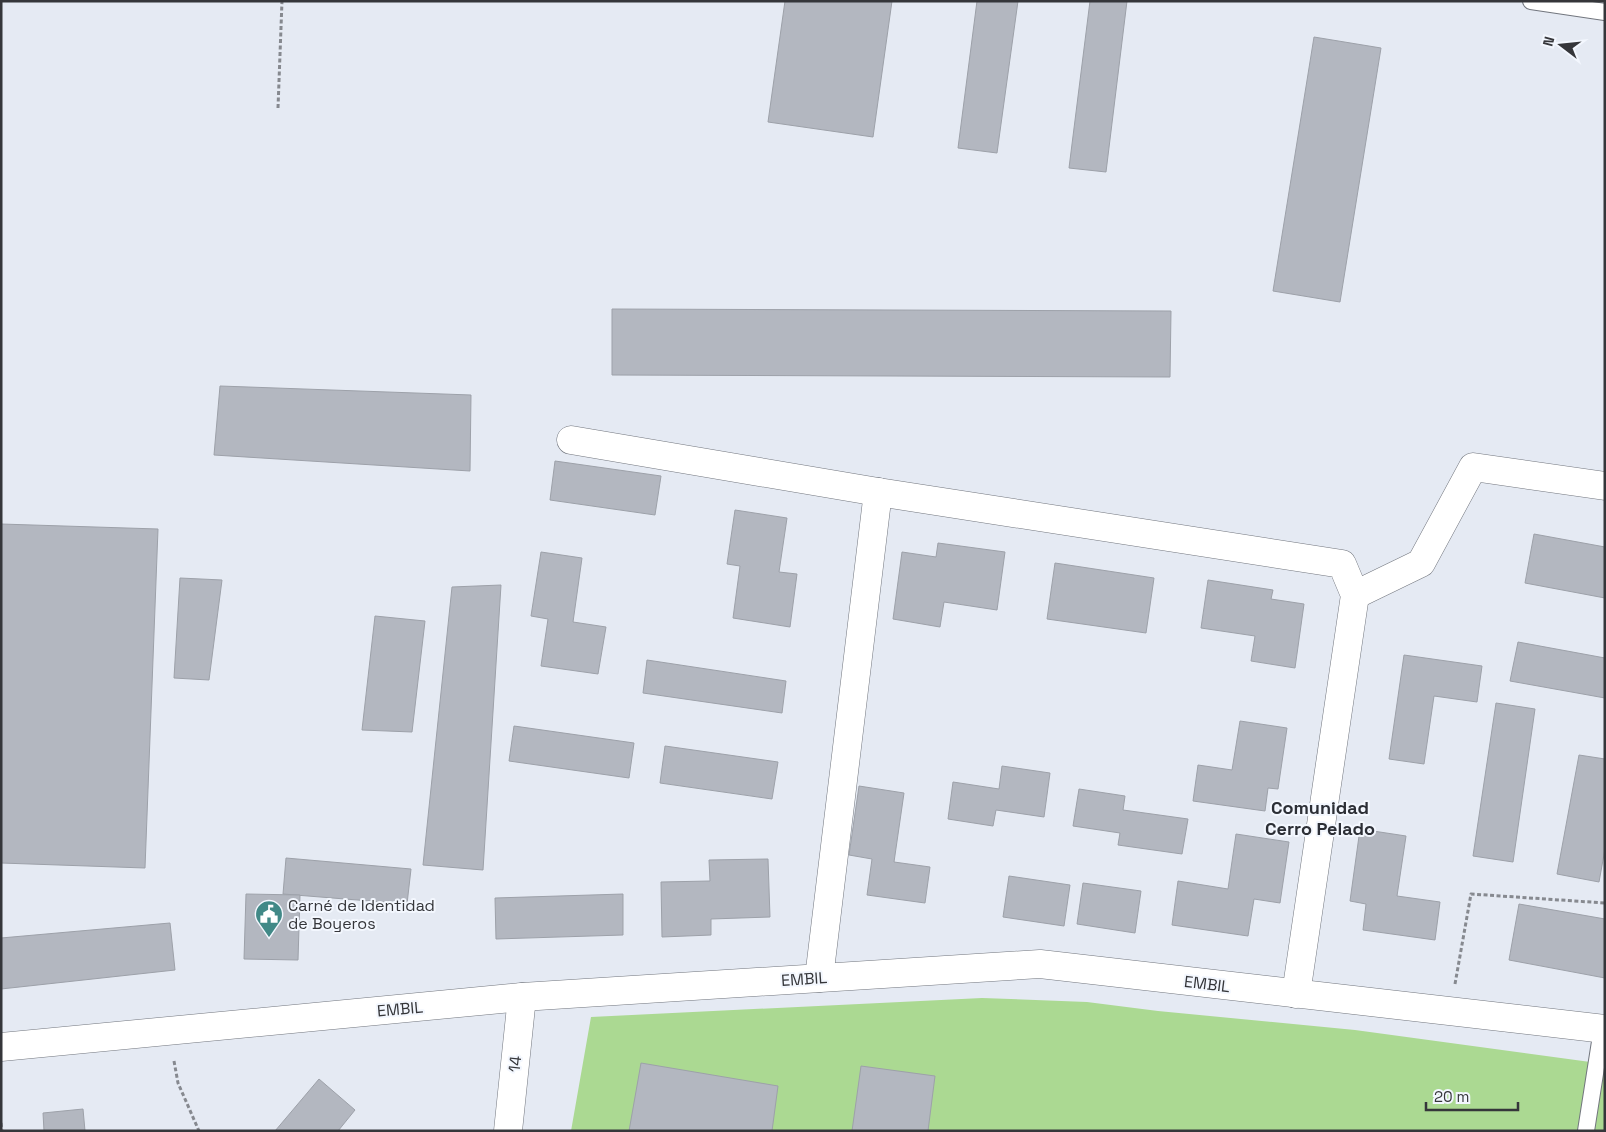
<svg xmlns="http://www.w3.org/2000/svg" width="1606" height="1132" viewBox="0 0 1606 1132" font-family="'Space Grotesk',sans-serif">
	<rect width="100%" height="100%" fill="#e5eaf3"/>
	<polygon fill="#abd992" points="982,998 1087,1002 1158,1011 1355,1030 1605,1064 1605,1131 571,1131 591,1017"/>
	<g fill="#b3b7c0" stroke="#9da1a9">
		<polygon points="785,1 892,1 873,137 768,122"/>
		<polygon points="977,1 1018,1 997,153 958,148"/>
		<polygon points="1090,1 1127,1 1106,172 1069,168"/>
		<polygon points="1314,37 1381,48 1340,302 1273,291"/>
		<polygon points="612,309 1171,311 1170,377 612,375"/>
		<polygon points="220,386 471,395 470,471 214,455"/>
		<polygon points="555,461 661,476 655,515 550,500"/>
		<polygon points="735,510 787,518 779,572 797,574 790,627 733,618 740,566 727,564"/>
		<polygon points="1,524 158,529 145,868 1,863"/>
		<polygon points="1534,534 1605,547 1605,598 1525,583"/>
		<polygon points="938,543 1005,552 997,610 944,602 940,627 893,619 902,552 936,557"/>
		<polygon points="541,552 582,558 573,622 606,627 598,674 541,666 548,619 531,616"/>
		<polygon points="1055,563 1154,578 1146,633 1047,619"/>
		<polygon points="180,578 222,580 209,680 174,678"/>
		<polygon points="1208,580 1273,590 1271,599 1304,604 1295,668 1251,661 1255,636 1201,628"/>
		<polygon points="501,585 483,870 423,865 452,587"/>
		<polygon points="375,616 425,621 412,732 362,730"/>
		<polygon points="1518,642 1605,658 1605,698 1510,681"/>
		<polygon points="1404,655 1482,666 1477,702 1434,696 1424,764 1389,759"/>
		<polygon points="647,660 786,681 782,713 643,693"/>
		<polygon points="1496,703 1535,709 1513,862 1473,856"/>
		<polygon points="1240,721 1287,728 1278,789 1268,788 1265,811 1193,801 1198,765 1232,770"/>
		<polygon points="514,726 634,743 629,778 509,761"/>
		<polygon points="665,746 778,762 772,799 660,783"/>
		<polygon points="1579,755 1605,759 1605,849 1599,882 1557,874"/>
		<polygon points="1002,766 1050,773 1044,817 996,810 993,826 948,819 953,782 999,789"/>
		<polygon points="859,786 904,793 894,862 930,867 925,903 867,895 872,859 849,855"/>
		<polygon points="1079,789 1125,796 1123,810 1188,819 1182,854 1118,845 1120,833 1073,826"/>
		<polygon points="1360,829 1406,836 1397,896 1440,902 1435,940 1363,930 1366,904 1350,901"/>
		<polygon points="1236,834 1289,842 1280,903 1254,899 1248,936 1172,925 1178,881 1228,889"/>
		<polygon points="286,858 411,869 407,904 283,894"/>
		<polygon points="768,859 770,917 711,919 711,935 662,937 661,882 710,881 709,860"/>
		<polygon points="1009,876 1070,885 1064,926 1003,917"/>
		<polygon points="1083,883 1141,891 1135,933 1077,924"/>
		<polygon points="246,894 300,895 298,960 244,959"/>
		<polygon points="623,894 623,935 496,939 495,898"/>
		<polygon points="1519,904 1605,919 1605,978 1509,960"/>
		<polygon points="170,923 175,970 1,989 1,938"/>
		<polygon points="641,1063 778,1086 772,1131 629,1131"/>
		<polygon points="861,1066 935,1076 928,1131 852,1131"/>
		<polygon points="319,1079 355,1110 338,1131 275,1131"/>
		<polygon points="83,1109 85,1131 44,1131 43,1113"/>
	</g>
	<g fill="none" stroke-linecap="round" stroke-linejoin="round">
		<g stroke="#72767e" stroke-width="18">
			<g id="service">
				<polyline points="1531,1 1605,12"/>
				<polyline points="1586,1131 1602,1029"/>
			</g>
		</g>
		<g stroke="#72767e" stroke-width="29">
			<g id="minor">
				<polyline points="571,440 878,492 1342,564 1355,595 1296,994"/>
				<polyline points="1355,595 1421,563 1473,467 1605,486"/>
				<polyline points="819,978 878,492"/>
				<polyline points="508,1131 522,997"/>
			</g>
		</g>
		<g stroke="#72767e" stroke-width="29">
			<polyline id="tertiary" points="1,1047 522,997 1040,964 1605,1029"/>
		</g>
		<g stroke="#86898f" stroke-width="3" stroke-dasharray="4 2.5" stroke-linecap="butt">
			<polyline points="278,108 282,1"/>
			<polyline points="1455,984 1471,894 1605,903"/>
			<polyline points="174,1061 178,1083 199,1131"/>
			<polyline points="1,1123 2,1131"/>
		</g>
		<use href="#service" stroke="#fff" stroke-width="16"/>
		<use href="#minor" stroke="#fff" stroke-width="28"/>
		<use href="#tertiary" stroke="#fff" stroke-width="28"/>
	</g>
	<defs>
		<g id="civic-pin" transform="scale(1.4375)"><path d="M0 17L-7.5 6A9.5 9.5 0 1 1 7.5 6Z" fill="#418987" stroke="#f3f7fe"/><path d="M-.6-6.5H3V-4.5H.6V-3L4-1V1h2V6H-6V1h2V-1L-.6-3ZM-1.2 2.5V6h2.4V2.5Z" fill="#fff"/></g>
	</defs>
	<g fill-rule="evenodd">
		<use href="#civic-pin" x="269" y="914"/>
	</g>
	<g text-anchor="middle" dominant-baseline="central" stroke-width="4" stroke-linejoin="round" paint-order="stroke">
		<g font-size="16" fill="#35363a" stroke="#f3f7fe" text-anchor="start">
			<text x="288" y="905">Carné de Identidad<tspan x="288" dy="18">de Boyeros</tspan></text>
		</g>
		<g font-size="16" fill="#35363a" stroke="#f3f7fe">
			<text transform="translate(804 979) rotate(-4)">EMBIL</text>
			<text transform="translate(1207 984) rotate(7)">EMBIL</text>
			<text transform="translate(400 1009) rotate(-5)">EMBIL</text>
			<text transform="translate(515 1064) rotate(-84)">14</text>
		</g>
		<g font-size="18" font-weight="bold" fill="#2c2f36" stroke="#f3f7fe">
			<text x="1320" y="807">Comunidad<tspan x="1320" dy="21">Cerro Pelado</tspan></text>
		</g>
	</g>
	<rect width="1606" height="1132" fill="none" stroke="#35363a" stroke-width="5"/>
	<g transform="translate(1561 45) rotate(286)" stroke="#f3f7fe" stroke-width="4" paint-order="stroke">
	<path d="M0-4L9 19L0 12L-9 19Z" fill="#35363a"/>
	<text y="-8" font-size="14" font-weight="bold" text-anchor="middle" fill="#35363a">N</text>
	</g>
	<path d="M1426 1102v8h92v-8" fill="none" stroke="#35363a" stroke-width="2.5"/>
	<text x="1434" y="1102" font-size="15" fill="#35363a" stroke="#f3f7fe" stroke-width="4" paint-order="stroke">20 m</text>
</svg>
